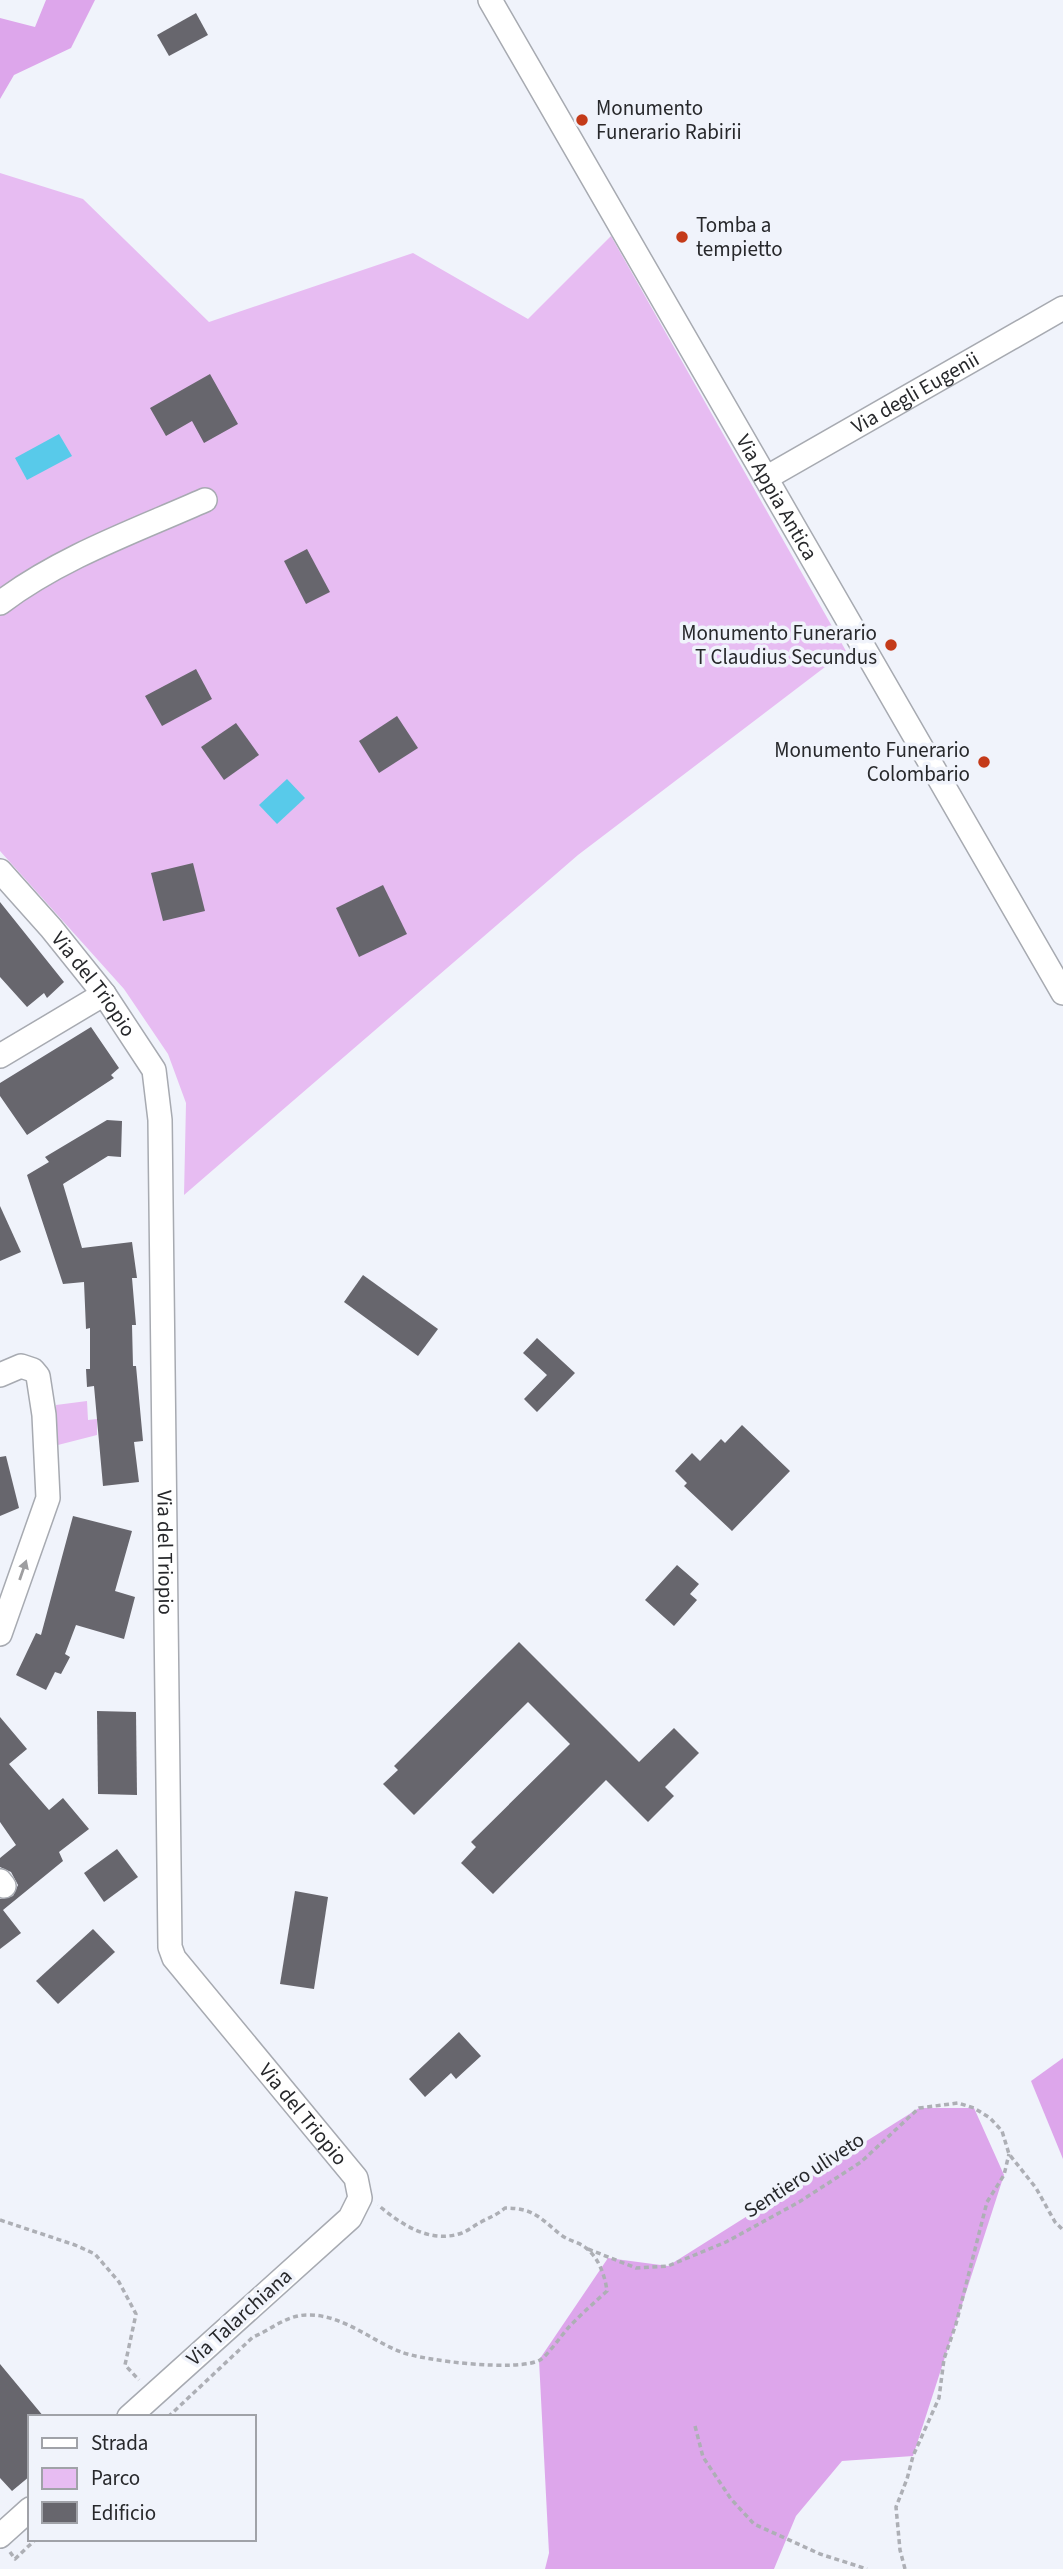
<svg xmlns="http://www.w3.org/2000/svg" width="1063" height="2569" viewBox="0 0 1063 2569" font-family="'Source Sans 3',sans-serif">
	<rect width="100%" height="100%" fill="#f0f3fb"/>
	<g fill="#e7bcf2">
		<polygon points="0,173 83,199 209,322 413,253 528,319 611,236 846,651 578,855 184,1195 186,1103 168,1054 124,989 0,851"/>
		<polygon points="87,1401 88,1420 97,1419 97,1435 54,1446 56,1405"/>
	</g>
	<g fill="#dda6eb">
		<polygon points="46,0 95,0 71,48 14,75 0,99 0,18 35,27"/>
		<polygon points="1063,2058 1063,2159 1031,2081"/>
		<polygon points="919,2108 974,2108 1004,2175 913,2456 842,2461 796,2516 774,2569 545,2569 549,2553 539,2360 608,2258 668,2266"/>
	</g>
	<g fill="#58caea">
		<polygon points="59,434 72,456 27,480 15,458"/>
		<polygon points="287,779 305,798 277,824 259,805"/>
	</g>
	<g fill="#67666d">
		<polygon points="196,13 208,35 169,56 157,35"/>
		<polygon points="210,374 238,424 204,443 192,421 166,436 150,408"/>
		<polygon points="307,549 330,592 306,604 284,561"/>
		<polygon points="196,669 212,699 162,726 145,696"/>
		<polygon points="397,716 418,748 379,773 359,741"/>
		<polygon points="236,723 259,755 224,780 201,747"/>
		<polygon points="193,863 205,911 163,921 151,873"/>
		<polygon points="383,885 407,934 359,957 336,908"/>
		<polygon points="0,902 64,982 47,998 44,993 27,1007 0,977"/>
		<polygon points="91,1027 119,1068 111,1075 114,1078 27,1135 0,1096 0,1083"/>
		<polygon points="107,1120 122,1121 121,1157 108,1156 63,1184 82,1248 132,1242 137,1278 132,1278 136,1325 132,1325 133,1366 136,1366 143,1441 134,1442 139,1482 103,1486 94,1386 87,1387 86,1369 90,1369 90,1328 86,1329 84,1282 63,1284 27,1175 49,1162 45,1157"/>
		<polygon points="0,1206 21,1252 0,1261"/>
		<polygon points="363,1275 438,1329 418,1356 344,1302"/>
		<polygon points="537,1338 575,1373 537,1412 524,1399 547,1375 523,1353"/>
		<polygon points="742,1425 790,1471 732,1531 684,1486 687,1483 675,1471 692,1453 700,1461 721,1439 725,1443"/>
		<polygon points="6,1456 19,1508 0,1516 0,1457"/>
		<polygon points="73,1516 132,1531 115,1591 135,1597 124,1639 76,1625 65,1654 70,1657 61,1674 55,1672 46,1690 16,1675 36,1633 41,1635"/>
		<polygon points="677,1565 699,1584 690,1594 697,1600 674,1626 645,1600"/>
		<polygon points="519,1642 639,1762 674,1728 699,1753 665,1787 674,1796 648,1822 606,1780 493,1894 461,1863 476,1847 471,1842 570,1744 528,1702 414,1815 383,1784 398,1770 394,1766"/>
		<polygon points="97,1711 136,1712 137,1795 98,1794"/>
		<polygon points="0,1717 27,1749 9,1764 49,1810 63,1798 89,1829 59,1852 63,1861 3,1910 21,1933 0,1949 0,1899 13,1896 18,1885 11,1872 0,1867 0,1858 16,1845 0,1822"/>
		<polygon points="117,1849 138,1877 104,1902 84,1873"/>
		<polygon points="295,1891 328,1897 314,1989 280,1984"/>
		<polygon points="93,1929 115,1952 58,2004 36,1981"/>
		<polygon points="459,2032 481,2056 456,2079 451,2073 425,2097 409,2079"/>
		<polygon points="0,2364 44,2417 30,2417 30,2476 12,2491 0,2478"/>
	</g>
	<g fill="none" stroke-linecap="round" stroke-linejoin="round">
		<g stroke="#a7aab1" stroke-width="26">
			<g id="street">
				<path id="s1" d="M 490,0 L 1063,993"/>
				<path id="s2" d="M 766,478 L 1063,308"/>
				<path d="M 0,603 C 61,557 135,531 205,500"/>
				<path id="s3" d="M 0,871 L 51,928 L 104,994 L 154,1070 L 160,1120 L 170,1947 L 174,1958 L 356,2178 L 360,2198 L 350,2218 L 129,2417"/>
				<polyline points="0,1056 104,994"/>
				<polyline points="0,1375 21,1366 33,1370 38,1376 44,1415 48,1498 0,1634"/>
				<polyline points="0,1881 4,1886"/>
				<polyline points="0,2536 30,2509"/>
			</g>
		</g>
		<g stroke="#adafb5" stroke-width="3.5" stroke-dasharray="5 3.5" stroke-linecap="butt">
			<polyline points="0,2220 75,2245 95,2254 119,2282 136,2314 125,2365 139,2380"/>
			<polyline points="588,2249 636,2268 668,2266 726,2242 799,2202 861,2162 919,2108 958,2103 974,2108 990,2118 1002,2131 1009,2154 1036,2188 1055,2222 1063,2230"/>
			<path d="M 168,2417 L 253,2337 C 271,2330 286,2315 307,2315 C 342,2314 370,2340 401,2352 C 425,2361 518,2372 540,2360 C 548,2355 561,2336 568,2328 C 580,2315 594,2303 607,2291 C 605,2276 599,2258 586,2248 C 579,2242 569,2241 561,2235 C 540,2218 534,2208 505,2208 C 497,2215 490,2217 481,2222 C 475,2225 469,2230 462,2233 C 430,2244 402,2225 378,2205"/>
			<polyline points="695,2426 703,2457 731,2499 754,2524 820,2554 867,2569"/>
			<polyline points="10,2552 15,2559 36,2539"/>
			<polyline points="905,2569 900,2550 896,2507 907,2479 913,2456 939,2398 944,2359 956,2324 987,2202 1004,2175 1009,2154"/>
		</g>
		<use href="#street" stroke="#fff" stroke-width="23"/>
	</g>
	<defs><path id="oneway-solid" d="M-6-.8H1V-3.2L6.5 0L1 3.2V.8H-6Z" transform="scale(1.75)"/></defs>
	<use fill="#9e9ea0" href="#oneway-solid" transform="translate(23 1570) rotate(-71)"/>
	<g fill="#c43a19" stroke="#f0f3fb" stroke-width="2.5">
		<circle cx="582" cy="120" r="7"/>
		<circle cx="682" cy="237" r="7"/>
		<circle cx="891" cy="645" r="7"/>
		<circle cx="984" cy="762" r="7"/>
	</g>
	<g text-anchor="middle" dominant-baseline="central" stroke-width="7" stroke-linejoin="round" paint-order="stroke">
		<g font-size="21" fill="#27282b" stroke="#f0f3fb" text-anchor="start">
			<text x="596" y="108">Monumento<tspan x="596" dy="24">Funerario Rabirii</tspan></text>
			<text x="696" y="225">Tomba a<tspan x="696" dy="24">tempietto</tspan></text>
			<text x="877" y="633" text-anchor="end">Monumento Funerario<tspan x="877" dy="24">T Claudius Secundus</tspan></text>
			<text x="970" y="750" text-anchor="end">Monumento Funerario<tspan x="970" dy="24">Colombario</tspan></text>
		</g>
		<g font-size="21" fill="#27282b" stroke="#f0f3fb">
			<text stroke="none"><textPath href="#s2" startOffset="172">Via degli Eugenii</textPath></text>
			<text stroke="none"><textPath href="#s1" startOffset="574">Via Appia Antica</textPath></text>
			<text stroke="none"><textPath href="#s3" startOffset="147">Via del Triopio</textPath></text>
			<text stroke="none"><textPath href="#s3" startOffset="735">Via del Triopio</textPath></text>
			<text stroke="none"><textPath href="#s3" startOffset="1344">Via del Triopio</textPath></text>
			<text transform="translate(804 2175) rotate(-33)">Sentiero uliveto</text>
			<text transform="translate(239 2317) rotate(-42)">Via Talarchiana</text>
		</g>
	</g>
	<rect x="28" y="2415" width="228" height="126" fill="#f0f3fb" stroke="#a0a2a8" stroke-width="2"/>
	<rect x="42" y="2438" width="35" height="10" fill="#ffffff" stroke="#a0a2a8" stroke-width="2"/>
	<text x="91" y="2450" font-size="21" fill="#27282b">Strada</text>
	<rect x="42" y="2468" width="35" height="21" fill="#e7bcf2" stroke="#a0a2a8" stroke-width="2"/>
	<text x="91" y="2485" font-size="21" fill="#27282b">Parco</text>
	<rect x="42" y="2502" width="35" height="21" fill="#67666d" stroke="#a0a2a8" stroke-width="2"/>
	<text x="91" y="2520" font-size="21" fill="#27282b">Edificio</text>
</svg>
